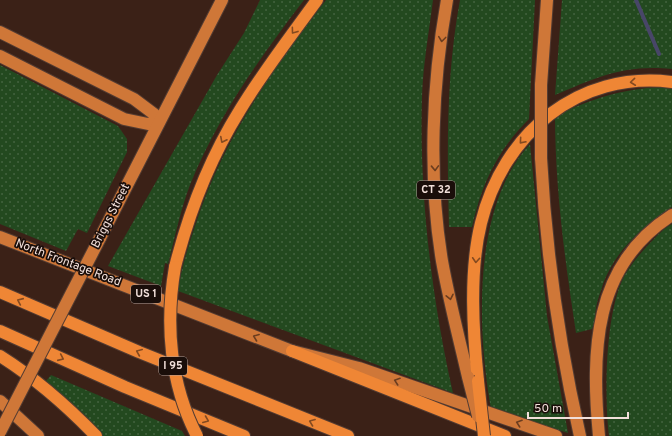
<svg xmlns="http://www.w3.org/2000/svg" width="672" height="436" viewBox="0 0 672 436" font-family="Overpass,sans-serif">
	<defs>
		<pattern id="grass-dots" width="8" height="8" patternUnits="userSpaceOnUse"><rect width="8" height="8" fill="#23491f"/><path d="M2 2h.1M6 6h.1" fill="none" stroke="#43633f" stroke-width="1.8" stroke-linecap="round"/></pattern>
	</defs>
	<rect width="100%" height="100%" fill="#3b2117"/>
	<g fill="url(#grass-dots)">
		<path d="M 260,0 L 304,0 C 259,59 218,116 190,185 C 180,211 175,238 168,264 L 165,263 L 161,286 L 108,266 L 217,75 L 244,33 Z"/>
		<path d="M 326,0 L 433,0 C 429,32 423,65 422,97 C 419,196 432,300 453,393 L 178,291 C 181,269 188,247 195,226 C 222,141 272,70 326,0 Z"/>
		<path d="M 460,0 L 535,0 L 529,119 C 497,151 482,183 472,227 L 449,227 C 447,150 446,75 460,0 Z"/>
		<path d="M 562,0 L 672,0 L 672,69 C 625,64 597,77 555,95 Z"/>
		<polygon points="0,65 118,126 127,139 127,152 87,233 78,229 66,251 0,224"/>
		<path d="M 662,87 L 672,89 L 672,207 C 643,226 615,251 603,284 C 601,292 597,300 596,308 C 595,315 595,322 592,329 L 576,333 C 565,261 555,188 555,115 C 594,99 619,89 662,87 Z"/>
		<path d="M 530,144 L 547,316 L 568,433 L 491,409 C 477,330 472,206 530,144 Z"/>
		<path d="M 672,224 L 672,436 L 609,436 C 604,395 605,308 626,273 C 633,262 642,251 651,242 C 658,235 664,228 672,224 Z"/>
		<polygon points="51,375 182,431 185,436 103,436 46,381"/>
	</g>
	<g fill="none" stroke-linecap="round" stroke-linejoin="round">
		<polyline stroke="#484668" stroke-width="4" points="636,0 659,54"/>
		<g stroke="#543c32" stroke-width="14">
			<g id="major">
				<path d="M 447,0 C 432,84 428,176 442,261 C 449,300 459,338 468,377"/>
				<polyline points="0,32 134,99 154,114 159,122 148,124 124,119 0,56"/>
				<polyline points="541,85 547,0"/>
				<path d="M 541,158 C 546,252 559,344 580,436"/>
				<polyline points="0,237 292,351 359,368 556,436"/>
				<polyline points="100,238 222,0"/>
				<polyline points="0,401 38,436"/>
				<path d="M 599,436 C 591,352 593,265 672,215"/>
			</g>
		</g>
		<g stroke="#543c32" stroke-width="14">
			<g id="highway">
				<path d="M 175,267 C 189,212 210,158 240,110 C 263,72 291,36 317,0"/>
				<polyline points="0,292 139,352 348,436"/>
				<polyline points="0,331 125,387 244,436"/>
				<polyline points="292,351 505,436"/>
				<path d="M 0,356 C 35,378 67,406 96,436"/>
				<path d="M 478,381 C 473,332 469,271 481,223 C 503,134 578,70 672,82"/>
			</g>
		</g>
		<use href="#major" stroke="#cf7738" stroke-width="12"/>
		<use href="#highway" stroke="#ef8635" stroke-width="12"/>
		<g stroke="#543c32" stroke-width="14" stroke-linecap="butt">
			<g id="major-bridge">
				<polyline points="541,158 541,85"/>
				<polyline points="468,377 478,416"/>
				<polyline points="0,432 100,238"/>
			</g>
		</g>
		<g stroke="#543c32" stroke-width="14" stroke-linecap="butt">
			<g id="highway-bridge">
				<path d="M 175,267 C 165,324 170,384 197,436"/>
				<polyline points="478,381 484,436"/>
			</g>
		</g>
		<use href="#major-bridge" stroke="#cf7738" stroke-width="12"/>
		<use href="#highway-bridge" stroke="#ef8635" stroke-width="12"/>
	</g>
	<defs><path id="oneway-chevron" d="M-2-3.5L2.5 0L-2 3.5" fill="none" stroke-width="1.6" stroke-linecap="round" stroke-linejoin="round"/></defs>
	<g stroke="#844a20">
		<use href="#oneway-chevron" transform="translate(294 31) rotate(126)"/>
		<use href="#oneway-chevron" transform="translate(633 82) rotate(174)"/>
		<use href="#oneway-chevron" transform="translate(223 140) rotate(117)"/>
		<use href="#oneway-chevron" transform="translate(522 141) rotate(131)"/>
		<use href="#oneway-chevron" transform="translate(476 260) rotate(94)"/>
		<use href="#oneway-chevron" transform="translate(20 301) rotate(-156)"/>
		<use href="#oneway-chevron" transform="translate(139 352) rotate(-157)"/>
		<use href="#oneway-chevron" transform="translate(61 358) rotate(24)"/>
		<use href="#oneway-chevron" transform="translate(206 420) rotate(22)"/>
		<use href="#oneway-chevron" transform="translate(312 422) rotate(-159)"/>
	</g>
	<g stroke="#6b3d1f">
		<use href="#oneway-chevron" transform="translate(442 39) rotate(97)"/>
		<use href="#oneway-chevron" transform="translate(435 168) rotate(88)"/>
		<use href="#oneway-chevron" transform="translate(450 297) rotate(78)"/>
		<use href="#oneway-chevron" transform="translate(256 337) rotate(-159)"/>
		<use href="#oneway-chevron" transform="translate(397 381) rotate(-161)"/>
		<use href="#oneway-chevron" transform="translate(519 423) rotate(-161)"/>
	</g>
	<g text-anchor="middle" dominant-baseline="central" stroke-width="3.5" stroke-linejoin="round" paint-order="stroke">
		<g fill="#1a0e0a" stroke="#b0a09b" stroke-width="1">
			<rect x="417" y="181" width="38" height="18" rx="3"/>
			<rect x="131" y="285" width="30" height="18" rx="3"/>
			<rect x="159" y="357" width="28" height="18" rx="3"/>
		</g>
		<g font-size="11" font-weight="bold" fill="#f1dfd9">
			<text x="436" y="190">CT 32</text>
			<text x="146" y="294">US 1</text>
			<text x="173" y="366">I 95</text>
		</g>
		<g font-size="12" fill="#f1dfd9" stroke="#1a0e0a">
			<text transform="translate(111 216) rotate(-63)">Briggs Street</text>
			<text transform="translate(68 263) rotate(21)">North Frontage Road</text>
		</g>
	</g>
	<path d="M528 412v6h100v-6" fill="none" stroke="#f1dfd9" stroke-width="2"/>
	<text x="534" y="412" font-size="12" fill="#f1dfd9" stroke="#1a0e0a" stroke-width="3" paint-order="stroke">50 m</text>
</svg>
